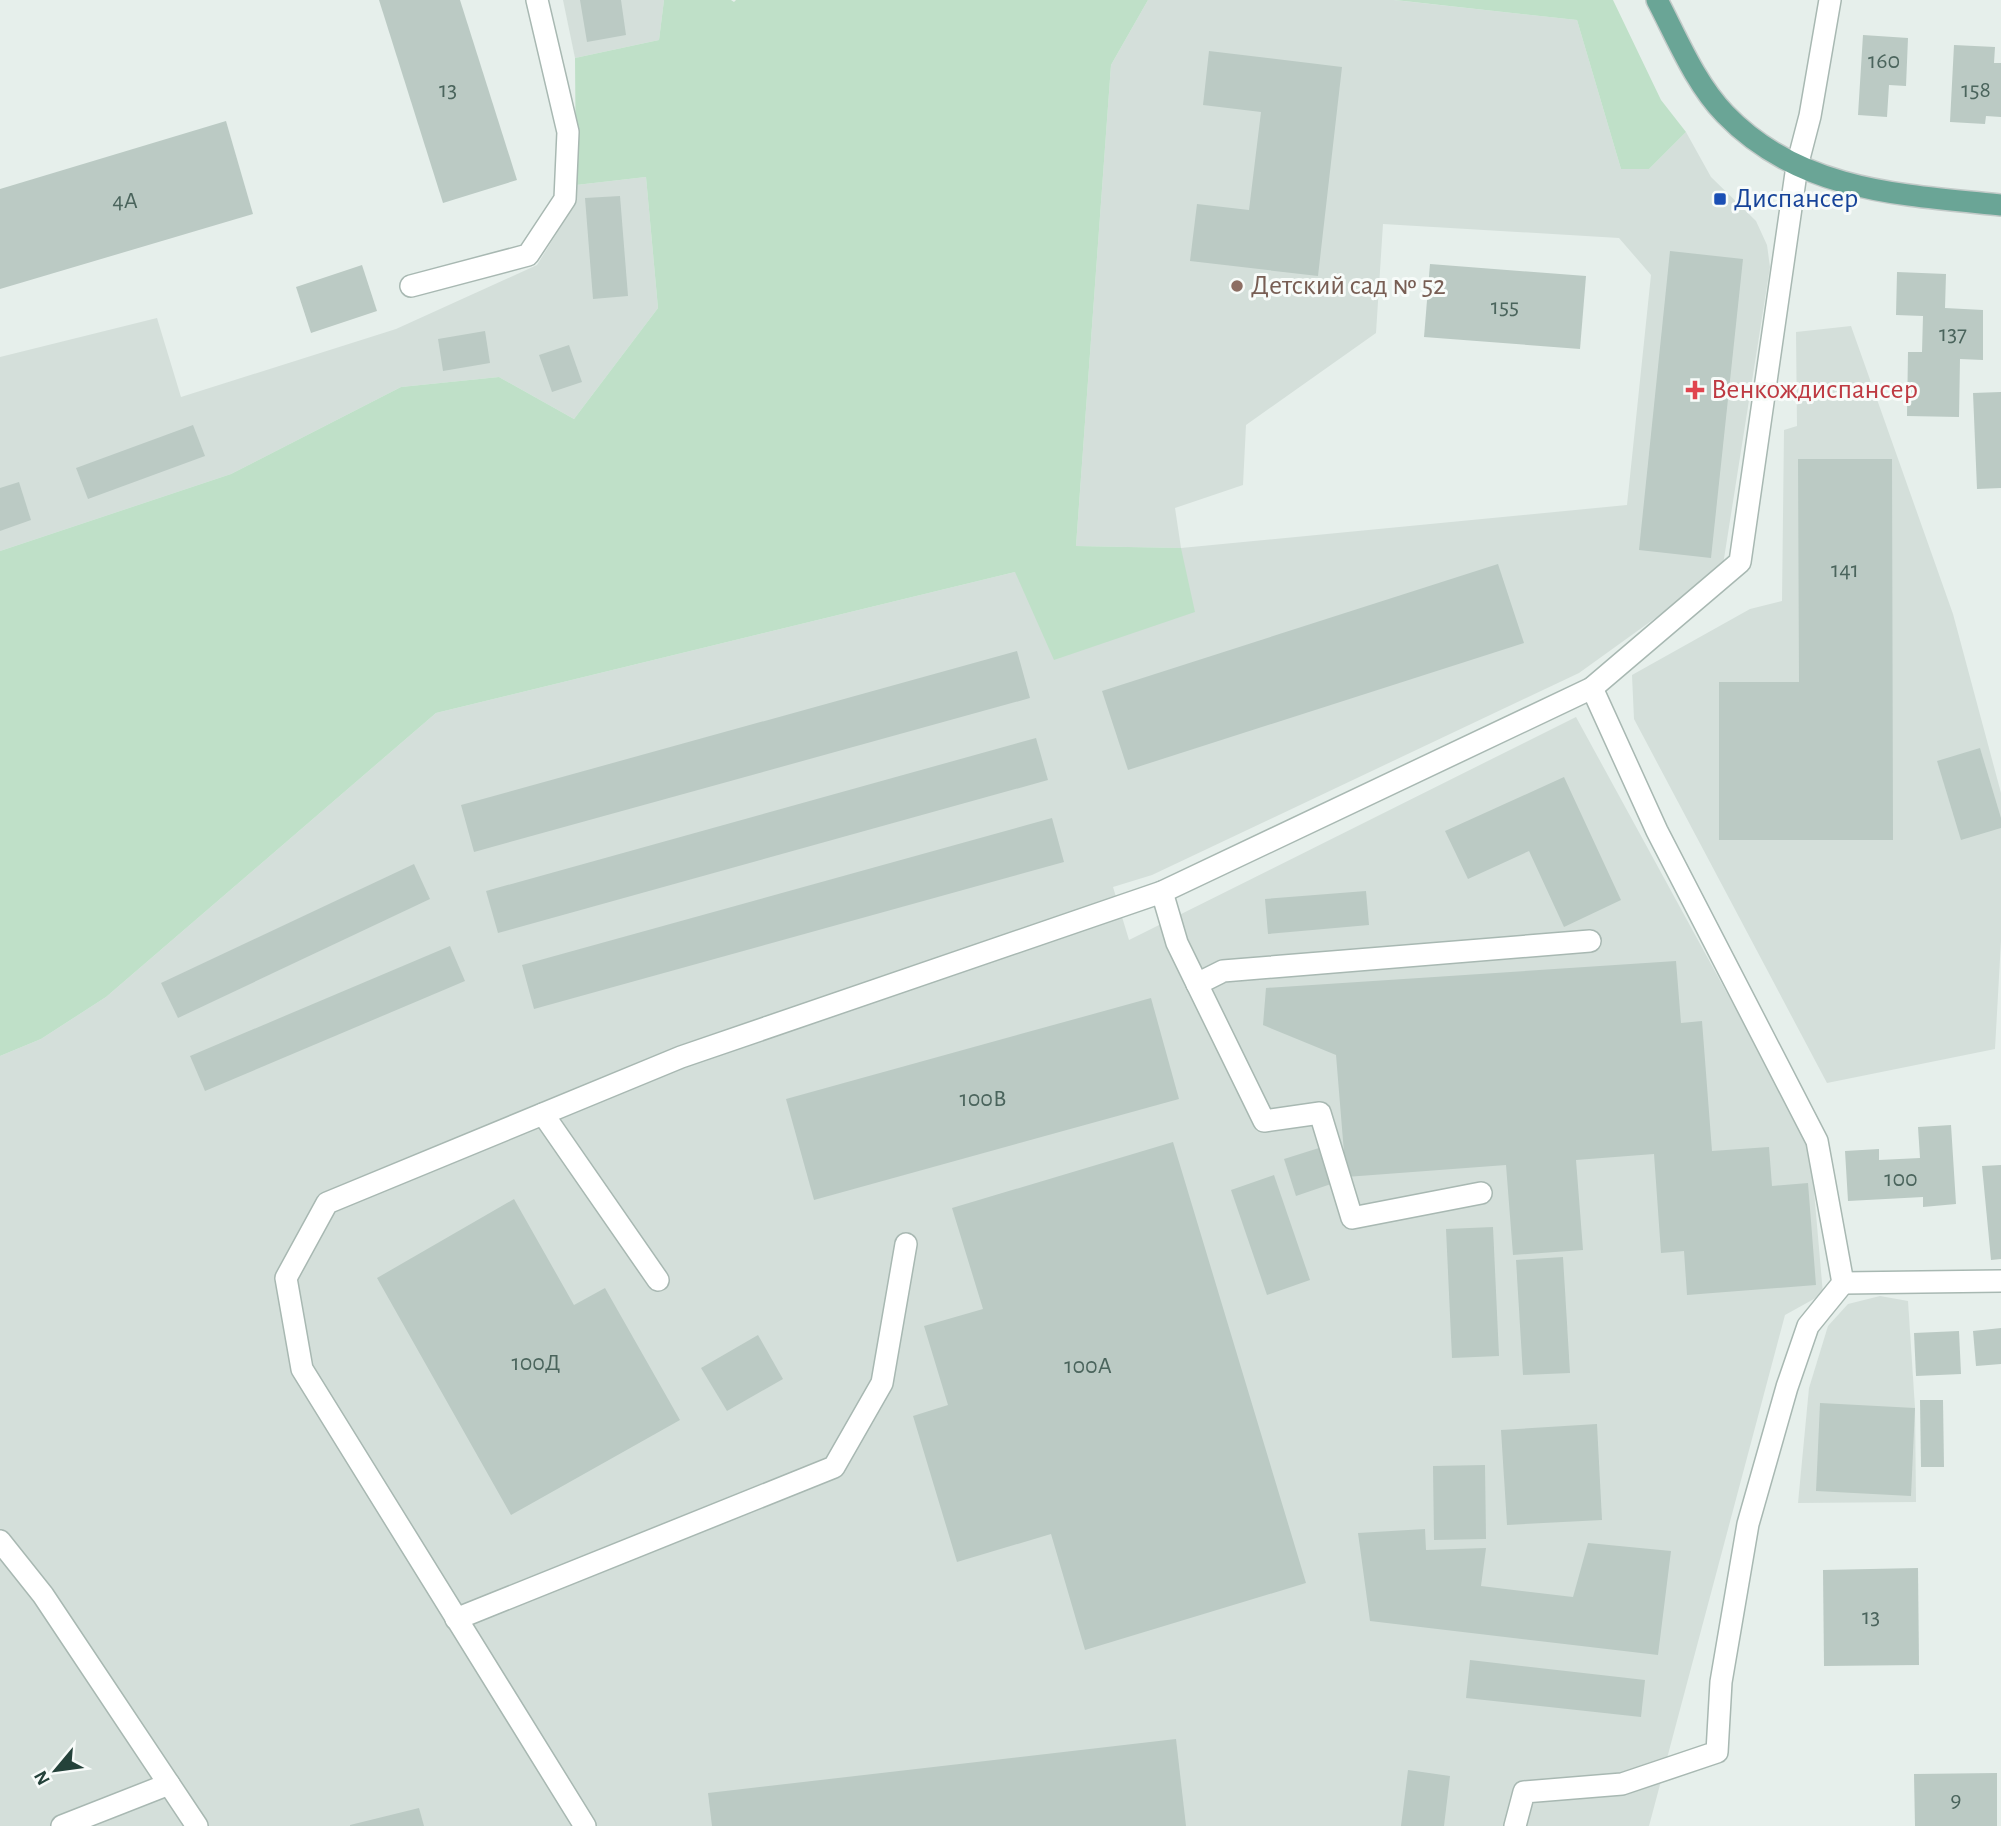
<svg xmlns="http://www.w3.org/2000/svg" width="2001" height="1826" viewBox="0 0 2001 1826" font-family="'Alegreya Sans',sans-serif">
	<rect width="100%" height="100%" fill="#e6efeb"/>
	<g fill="#d4dfda" fill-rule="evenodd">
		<polygon points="563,0 664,0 659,40 575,58"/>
		<path d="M 1148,0 L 1394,0 L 1577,20 L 1621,169 L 1649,169 L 1686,132 L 1711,177 L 1756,221 L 1767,245 L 1770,267 L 1723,565 L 1686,596 L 1579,673 L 1152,875 L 1113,887 L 1129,940 L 1576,717 L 1810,1145 L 1823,1294 L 1785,1315 L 1649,1826 L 0,1826 L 0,1056 L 41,1039 L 106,997 L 436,713 L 1015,572 L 1181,548 L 1076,546 L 1111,65 ZM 1383,224 L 1619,238 L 1651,275 L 1627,505 L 1181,548 L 1175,508 L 1243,485 L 1246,425 L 1376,333 Z"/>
		<polygon points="646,177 658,308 574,419 499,377 401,387 231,474 0,551 0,357 157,318 181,397 396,329 537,265 571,210 576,185"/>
		<polygon points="1851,326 1953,614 2001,793 2001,941 1995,1049 1827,1083 1634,719 1632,675 1750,609 1782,601 1784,430 1797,426 1796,332"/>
		<polygon points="1880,1296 1908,1301 1915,1408 1916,1502 1798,1503 1809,1388 1828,1326 1848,1304"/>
	</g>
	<g fill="#bfe0c8">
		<polygon points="664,0 731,0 734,2 736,0 1148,0 1111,65 1076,546 1181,548 1195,612 1054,660 1015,572 436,713 106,997 41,1039 0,1056 0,551 231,474 401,387 499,377 574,419 658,308 646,177 576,185 575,58 659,40"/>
		<polygon points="1395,0 1613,0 1661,100 1686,132 1649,169 1621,169 1577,20"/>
	</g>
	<g fill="#bbcac4">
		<polygon points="379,0 460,0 517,180 443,203"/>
		<polygon points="580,0 621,0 626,35 587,42"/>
		<polygon points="1863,35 1908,38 1906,86 1889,85 1887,117 1858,115"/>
		<polygon points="1954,45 1995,47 1994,63 2001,63 2001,117 1986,116 1985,124 1950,122"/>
		<polygon points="1209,51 1342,67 1318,276 1190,261 1197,204 1249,210 1261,112 1203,105"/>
		<polygon points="226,121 253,214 0,289 0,189"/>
		<polygon points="620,196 628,296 593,299 585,198"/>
		<polygon points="1670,251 1743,259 1711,558 1639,550"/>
		<polygon points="1430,264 1586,276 1580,349 1424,337"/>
		<polygon points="362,265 377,311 311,333 296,287"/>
		<polygon points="1897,272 1946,274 1945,308 1983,310 1983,360 1960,359 1959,417 1907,416 1908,352 1922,352 1923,316 1896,315"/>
		<polygon points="485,331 490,363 443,371 438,339"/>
		<polygon points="569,345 582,382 552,392 539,355"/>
		<polygon points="2001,392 2001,488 1977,489 1973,393"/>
		<polygon points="193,425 205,456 88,499 76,468"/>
		<polygon points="1798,459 1892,459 1893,840 1719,840 1719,682 1799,682"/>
		<polygon points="19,482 31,520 0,531 0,488"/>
		<polygon points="1498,564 1524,643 1128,770 1102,691"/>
		<polygon points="1017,651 1030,698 474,852 461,805"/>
		<polygon points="1036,738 1048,780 498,933 486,891"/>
		<polygon points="1980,748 2001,818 2001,828 1961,840 1937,761"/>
		<polygon points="1564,777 1621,900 1564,927 1529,851 1468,879 1445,831"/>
		<polygon points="1052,818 1064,862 534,1009 522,965"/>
		<polygon points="414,864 430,899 178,1018 161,983"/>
		<polygon points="1366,891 1369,925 1268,934 1265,899"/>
		<polygon points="450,946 465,981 205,1091 190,1056"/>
		<polygon points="1676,961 1681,1023 1702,1021 1712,1151 1769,1147 1772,1186 1808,1183 1816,1285 1687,1295 1684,1251 1661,1253 1654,1154 1576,1160 1583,1250 1513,1255 1506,1165 1346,1177 1336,1055 1263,1025 1266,988"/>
		<polygon points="1151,998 1179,1099 814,1200 786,1099"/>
		<polygon points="1951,1125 1956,1204 1923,1207 1923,1197 1848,1201 1845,1151 1879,1149 1879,1160 1920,1158 1918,1127"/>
		<polygon points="1173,1142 1306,1583 1085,1650 1051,1534 957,1562 913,1416 948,1405 924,1326 983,1309 952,1208"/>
		<polygon points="1319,1148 1331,1184 1296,1196 1284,1159"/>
		<polygon points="2001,1165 2001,1259 1991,1260 1982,1166"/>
		<polygon points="1274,1175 1310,1280 1267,1295 1231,1190"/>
		<polygon points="514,1199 574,1305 605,1288 680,1420 511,1515 377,1278"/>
		<polygon points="1493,1227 1499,1356 1452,1358 1446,1229"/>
		<polygon points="1563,1257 1570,1373 1523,1375 1516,1260"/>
		<polygon points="2001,1328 2001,1364 1976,1366 1973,1331"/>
		<polygon points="1959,1331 1961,1374 1916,1376 1914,1333"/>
		<polygon points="758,1335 783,1379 727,1411 701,1368"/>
		<polygon points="1920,1400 1943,1400 1944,1467 1921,1467"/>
		<polygon points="1820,1403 1915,1408 1911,1496 1816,1491"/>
		<polygon points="1597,1424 1602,1520 1507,1525 1501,1430"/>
		<polygon points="1485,1465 1486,1539 1434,1540 1433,1466"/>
		<polygon points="1425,1529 1426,1550 1486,1548 1481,1586 1573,1597 1588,1543 1671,1551 1658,1655 1370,1621 1358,1533"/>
		<polygon points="1918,1568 1919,1665 1824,1666 1823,1570"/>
		<polygon points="1470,1660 1645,1680 1641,1717 1466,1698"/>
		<polygon points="1176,1739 1186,1826 712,1826 708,1793"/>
		<polygon points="1408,1770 1450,1776 1444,1826 1401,1826"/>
		<polygon points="1997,1773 1997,1826 1915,1826 1914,1774"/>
		<polygon points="419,1808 424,1826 350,1826 350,1825"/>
	</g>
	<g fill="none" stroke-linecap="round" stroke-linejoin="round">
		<g stroke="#a8b8b2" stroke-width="24">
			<g id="minor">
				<polyline points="411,286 528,255 565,199 568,132 537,0"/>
				<polyline points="1162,892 1177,943 1264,1121 1320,1113 1352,1218 1481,1193"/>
				<polyline points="1197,984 1223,971 1590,941"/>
				<polyline points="543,1114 658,1280"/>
				<polyline points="1843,1283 2001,1281"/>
				<polyline points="0,1541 43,1595 197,1826"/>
				<polyline points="456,1619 834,1467 882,1383 906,1244"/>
				<polyline points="62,1826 169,1784"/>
				<polyline points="585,1826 302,1369 286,1278 327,1203 681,1057 1162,892 1592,688 1740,562 1797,166 1810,116 1830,0"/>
				<polyline points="1515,1826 1524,1792 1622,1784 1717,1752 1721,1682 1748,1524 1787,1387 1808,1326 1843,1283 1817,1141 1657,831 1592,688"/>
			</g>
		</g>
		<g stroke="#c2cac8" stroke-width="24">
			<path id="major" d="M 1657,0 C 1677,38 1695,83 1725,114 C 1799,191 1901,195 2001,205"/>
		</g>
		<use href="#minor" stroke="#fff" stroke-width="21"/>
		<use href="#major" stroke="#6aa596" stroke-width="21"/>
	</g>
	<rect fill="#1a4fb4" stroke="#f7fbf9" stroke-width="2.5" x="1713" y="192" width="14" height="14" rx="3.5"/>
	<circle fill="#8d6e63" stroke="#f7fbf9" stroke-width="2.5" cx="1237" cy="286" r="7"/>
	<path fill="#e0444e" stroke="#f7fbf9" stroke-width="2.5" d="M1691.5 379.5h7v7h7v7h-7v7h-7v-7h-7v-7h7z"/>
	<g text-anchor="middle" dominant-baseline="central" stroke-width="6" stroke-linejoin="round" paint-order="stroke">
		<g font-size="24" fill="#4a645c">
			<text x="1884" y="61">160</text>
			<text x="448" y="90">13</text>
			<text x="1976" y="90">158</text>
			<text x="125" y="201">4А</text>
			<text x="1505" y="307">155</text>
			<text x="1953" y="334">137</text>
			<text x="1845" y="570">141</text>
			<text x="983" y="1099">100В</text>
			<text x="1901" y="1179">100</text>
			<text x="536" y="1363">100Д</text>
			<text x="1088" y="1366">100А</text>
			<text x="1871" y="1617">13</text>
			<text x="1956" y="1800">9</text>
		</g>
		<g font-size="28" fill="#164399" stroke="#f7fbf9" text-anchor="start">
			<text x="1734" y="199">Диспансер</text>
		</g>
		<g font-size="28" fill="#785e54" stroke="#f7fbf9" text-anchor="start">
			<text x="1251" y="286">Детский сад № 52</text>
		</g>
		<g font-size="28" fill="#be3a42" stroke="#f7fbf9" text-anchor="start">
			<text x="1711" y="390">Венкождиспансер</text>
		</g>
	</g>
	<g transform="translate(56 1770) rotate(241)" stroke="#f7fbf9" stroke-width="5" paint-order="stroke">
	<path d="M0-5L12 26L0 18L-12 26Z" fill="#24423a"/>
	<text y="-10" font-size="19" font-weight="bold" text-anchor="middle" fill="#24423a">N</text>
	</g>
</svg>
